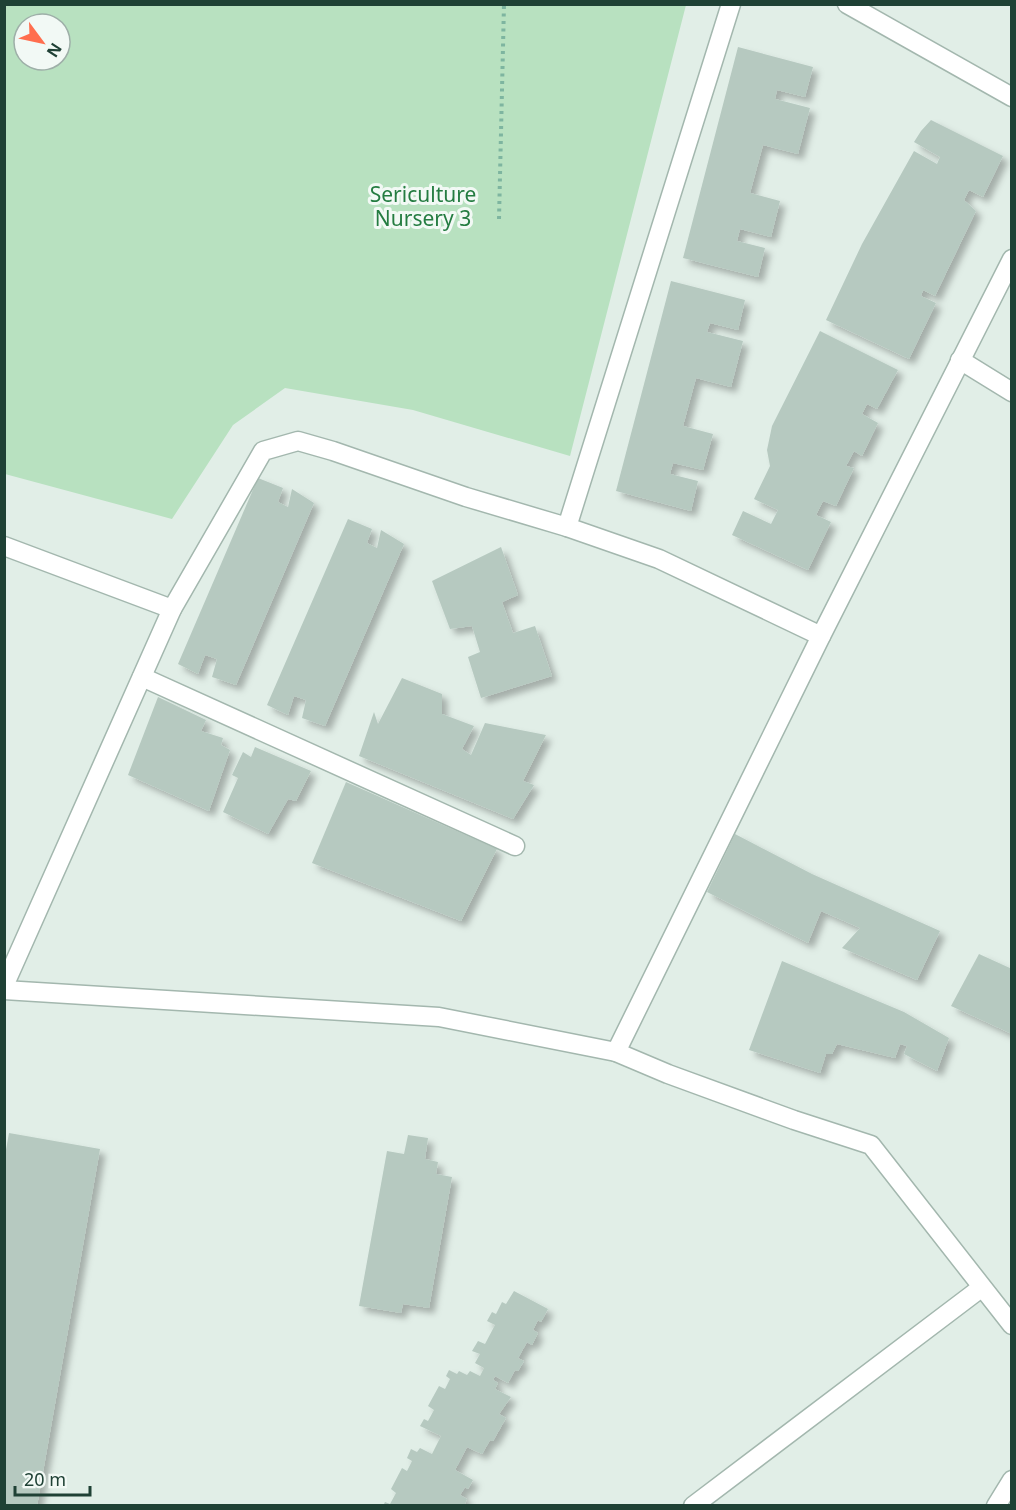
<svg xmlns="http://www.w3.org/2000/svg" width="1016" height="1510" viewBox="0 0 1016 1510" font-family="'Noto Sans',sans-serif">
	<defs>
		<filter id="shadow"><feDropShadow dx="5.5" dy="5.5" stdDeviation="3" flood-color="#0004"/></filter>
	</defs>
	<rect width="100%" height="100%" fill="#e1eee7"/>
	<path fill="#b8e1c0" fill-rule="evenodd" d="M 4,5 L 686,5 L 570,456 L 413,410 L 285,388 L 233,425 L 172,519 L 5,474 ZM 24,24 L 60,24 L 60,60 L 24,60 Z"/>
	<g fill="#b6c9c0" filter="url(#shadow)">
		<polygon points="738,47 813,67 805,97 777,90 775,99 810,108 798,154 763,145 750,193 780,201 771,237 740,229 737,241 765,248 758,277 683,258"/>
		<polygon points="931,120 1003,156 983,197 969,190 964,200 976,211 935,296 923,290 921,296 936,303 909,359 826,320 862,244 914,151 937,164 940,157 914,142 921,131"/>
		<polygon points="671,281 745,300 738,330 710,323 707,332 743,341 731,387 696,378 683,426 713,434 703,470 673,463 670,474 698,481 691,511 616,491"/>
		<polygon points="820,331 898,370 877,409 867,404 862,414 878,423 862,456 854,451 846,466 854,468 836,506 823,501 816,515 831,522 808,570 732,535 743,511 771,524 778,510 754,499 770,466 767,450 772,426"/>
		<polygon points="258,478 283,488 278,502 288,507 292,489 314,503 236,685 212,677 217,659 205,655 198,674 178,664"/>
		<polygon points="348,519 372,529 367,543 377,548 381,530 404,544 325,726 302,718 306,700 294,696 288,715 267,705"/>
		<polygon points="501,547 518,595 502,602 513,633 535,626 552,676 481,698 468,657 480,652 472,626 450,629 432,581"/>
		<polygon points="402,678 442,694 442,714 474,726 462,749 471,755 485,723 546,735 523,781 534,785 513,819 359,756 374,712 378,724"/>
		<polygon points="158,697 206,720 201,731 223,738 221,745 230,750 209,811 128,775"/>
		<polygon points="255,747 311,771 296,801 288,799 268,834 223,812 238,778 232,775 243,752 251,757"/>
		<polygon points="346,782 497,849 461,921 312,863"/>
		<polygon points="735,834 812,874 940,931 917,980 842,948 860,928 821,911 808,943 707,892"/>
		<polygon points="979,954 1012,969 1012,1034 951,1006"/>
		<polygon points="782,961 904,1012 949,1038 937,1071 904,1054 907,1046 900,1044 895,1058 837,1044 832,1054 826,1054 820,1073 749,1050"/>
		<polygon points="9,1133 100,1149 37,1506 4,1506 4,1161"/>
		<polygon points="408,1135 428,1138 425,1159 438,1162 436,1174 452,1177 429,1308 403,1304 401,1313 359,1306 387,1151 404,1154"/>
		<polygon points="514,1291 548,1309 541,1322 538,1320 533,1330 538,1333 532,1345 527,1342 518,1358 524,1361 518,1371 515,1370 508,1383 495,1376 493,1380 498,1383 495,1389 511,1397 499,1414 506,1418 493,1441 490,1440 482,1454 467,1447 455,1470 473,1480 468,1489 465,1487 460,1495 467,1499 464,1506 383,1506 385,1502 390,1504 396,1493 391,1489 402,1468 407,1471 412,1461 407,1458 411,1449 417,1452 420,1448 432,1454 441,1436 420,1426 424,1419 428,1421 434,1410 428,1406 439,1386 445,1389 450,1379 446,1376 449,1370 457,1374 459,1371 467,1375 470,1371 480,1376 484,1368 475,1363 480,1354 472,1351 478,1341 485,1344 495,1325 487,1321 492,1312 496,1314 502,1302 506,1304"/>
	</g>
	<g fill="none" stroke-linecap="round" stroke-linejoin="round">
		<g stroke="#a3b7ae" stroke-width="21">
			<g id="minor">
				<polyline points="847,4 1012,97"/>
				<polyline points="960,360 1012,392"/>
				<polyline points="567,527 731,4"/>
				<polyline points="4,546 172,609"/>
				<polyline points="142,677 515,846"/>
				<polyline points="4,986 172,609 263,451 298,441 333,451 466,497 567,527 659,559 821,636"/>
				<polyline points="4,990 439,1017 616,1052 668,1074 794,1120 871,1145 1012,1325"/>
				<polyline points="616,1052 821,636 1012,259"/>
				<polyline points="693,1506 981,1288"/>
				<polyline points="996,1506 1012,1480"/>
			</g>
		</g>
		<polyline stroke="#7eb5a0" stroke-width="4" stroke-dasharray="3 4.5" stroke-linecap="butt" points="499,219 504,4"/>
		<use href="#minor" stroke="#fff" stroke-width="18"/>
	</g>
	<g text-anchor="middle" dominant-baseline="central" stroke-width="6" stroke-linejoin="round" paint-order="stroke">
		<g font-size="21" fill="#247c41" stroke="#f2f9f5">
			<text x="423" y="194">Sericulture<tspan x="423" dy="24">Nursery 3</tspan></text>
		</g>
	</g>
	<rect width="1016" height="1510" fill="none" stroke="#1f4135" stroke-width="12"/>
	<g transform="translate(42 42) rotate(123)"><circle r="28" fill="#f2f9f5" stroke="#9eafa8" stroke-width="1.5"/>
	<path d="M0-4.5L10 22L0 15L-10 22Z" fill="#ff6e4e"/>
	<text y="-9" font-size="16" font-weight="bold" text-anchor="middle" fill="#1f4135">N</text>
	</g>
	<path d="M15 1486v9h75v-9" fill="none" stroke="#1f4135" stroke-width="3"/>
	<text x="24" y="1486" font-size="18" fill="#1f4135" stroke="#f2f9f5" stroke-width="4.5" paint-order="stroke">20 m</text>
</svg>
